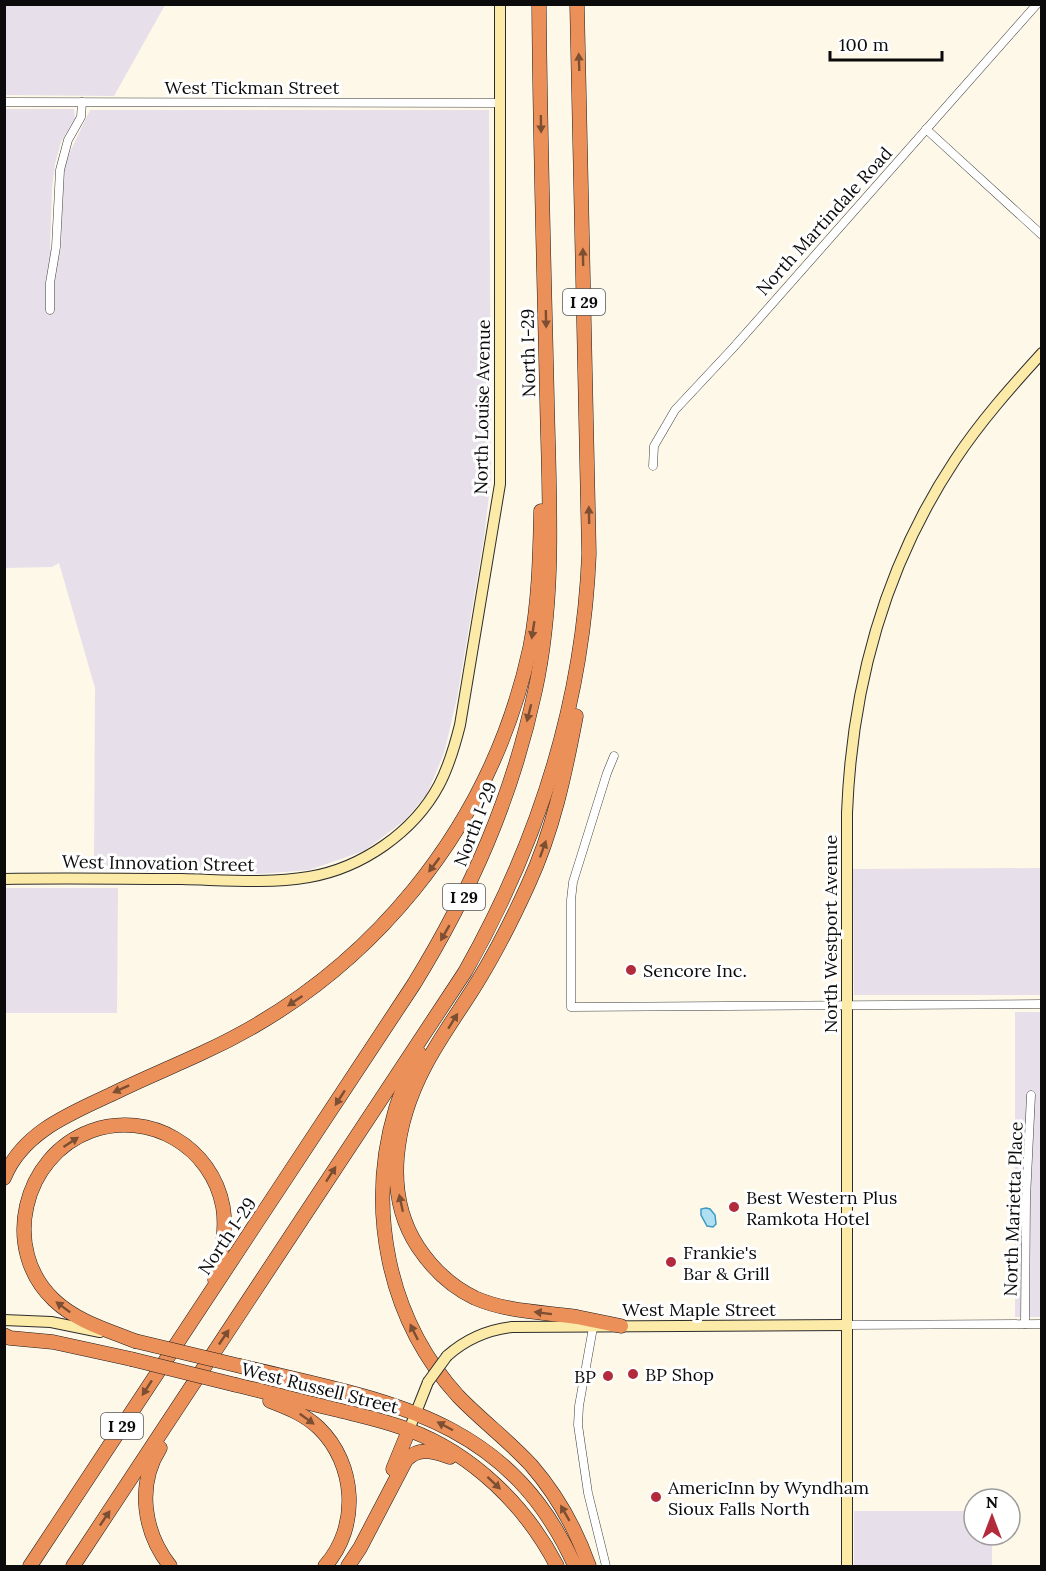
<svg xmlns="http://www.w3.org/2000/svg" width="1046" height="1571" viewBox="0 0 1046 1571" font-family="Lora,serif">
	<rect width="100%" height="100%" fill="#fef8e9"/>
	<g fill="#e7dfe9">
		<polygon points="5,4 165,4 165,5 114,96 5,95"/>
		<polygon points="4,109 74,109 75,118 61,142 55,164 52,189 50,249 61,250 63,172 70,152 90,110 489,110 491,477 484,538 457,698 444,753 427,794 405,820 364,851 309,870 260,874 94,870 95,688 59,563 52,567 5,568"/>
		<polygon points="1041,868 1041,995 854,995 853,869"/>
		<polygon points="5,888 118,888 117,1013 5,1013"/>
		<rect x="1015" y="1012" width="26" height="305"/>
		<polygon points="854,1511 974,1511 974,1535 992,1535 992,1566 854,1566"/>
	</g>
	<polygon fill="#b1dff2" stroke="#3c9ac5" stroke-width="1.5" points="706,1208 710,1209 715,1215 716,1224 713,1227 707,1226 701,1215 701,1209"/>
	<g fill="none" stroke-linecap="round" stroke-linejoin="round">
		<g stroke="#3e3e3e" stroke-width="9">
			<g id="street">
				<polyline points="4,102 500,103"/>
				<polyline points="926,129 1042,235"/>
				<polyline points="50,310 50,283 56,247 60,170 68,140 81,117 82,102"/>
				<polyline points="653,466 654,446 675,410 733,348 1037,4"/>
				<polyline points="614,756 607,773 573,882 571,900 571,1007 1042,1004"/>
				<polyline points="594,1322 579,1406 578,1425 588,1493 606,1566"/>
				<polyline points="1025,1324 1026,1198 1031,1095"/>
				<polyline points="846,1325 1042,1324"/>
			</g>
		</g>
		<g stroke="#2d2d2d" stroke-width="12">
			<g id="secondary">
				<path d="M 4,879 C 64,878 123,879 182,879 C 224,880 268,884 309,877 C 362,868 414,832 439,785 C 449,766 455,745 460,725 L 500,484 L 500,4"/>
				<polyline points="4,1320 51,1322 100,1332"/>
				<path d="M 447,1356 C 466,1339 486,1330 512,1327 L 846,1325"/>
				<polyline points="409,1430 428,1382"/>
				<path d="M 847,1566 L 847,813 C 852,685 884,567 955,460 C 980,422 1011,387 1042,353"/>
			</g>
		</g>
		<g stroke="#1c1c1c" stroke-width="15">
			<g id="highway">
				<path d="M 576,716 C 565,774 553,831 528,885 C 513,918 497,950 478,981 C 461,1009 440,1037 425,1066 C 396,1121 382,1192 418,1247 C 432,1268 452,1287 475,1298 C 507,1312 543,1312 577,1317 C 592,1320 606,1323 621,1326"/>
				<path d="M 419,1053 C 411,1071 402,1089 396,1108 C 366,1208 387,1318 458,1396 C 481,1420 508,1440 531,1465 C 557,1495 576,1529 589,1566"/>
				<path d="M 4,1178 C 22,1133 69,1114 110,1095 C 140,1080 172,1067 202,1053 C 369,977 491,828 530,648 C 539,603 540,556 541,511"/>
				<polyline points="4,1335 10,1338 53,1342 131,1359"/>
				<path d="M 135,1341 C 107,1330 76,1321 54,1300 C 0,1249 23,1156 91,1131 C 150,1110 212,1147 223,1207 C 227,1232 221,1256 215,1280"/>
				<path d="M 240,1366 C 385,1401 507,1415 575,1566"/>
				<path d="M 236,1385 C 270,1393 304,1402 338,1410 C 362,1416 386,1421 409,1430 C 473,1454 526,1506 557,1566"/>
				<path d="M 270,1401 C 288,1408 304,1414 319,1428 C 356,1464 360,1527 325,1566"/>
				<path d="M 160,1448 C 136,1486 144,1533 170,1566"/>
				<polyline points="393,1469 409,1430"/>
				<path d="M 30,1566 L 414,984 C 471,891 512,798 535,691 C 556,595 549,497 547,399 C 544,268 540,136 539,4"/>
				<path d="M 73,1566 L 465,972 C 539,841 583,704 589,554 L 577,4"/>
				<path d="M 348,1566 L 360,1548 L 406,1460 C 420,1446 434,1452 450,1457"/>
			</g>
		</g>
		<use href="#street" stroke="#fff" stroke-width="8"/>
		<use href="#secondary" stroke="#fbeaa8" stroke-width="10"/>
		<use href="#highway" stroke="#ec9059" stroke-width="14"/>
		<g stroke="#2d2d2d" stroke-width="12" stroke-linecap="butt">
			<polyline id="secondary-bridge" points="428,1382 447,1356"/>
		</g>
		<g stroke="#1c1c1c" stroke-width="15" stroke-linecap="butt">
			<g id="highway-bridge">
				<polyline points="135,1341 240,1366"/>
				<polyline points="131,1359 236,1385"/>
			</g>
		</g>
		<use href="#secondary-bridge" stroke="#fbeaa8" stroke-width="10"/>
		<use href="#highway-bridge" stroke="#ec9059" stroke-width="14"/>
	</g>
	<defs><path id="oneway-solid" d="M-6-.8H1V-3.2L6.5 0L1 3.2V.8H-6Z" transform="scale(1.5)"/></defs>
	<g fill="#7c4e32">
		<use href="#oneway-solid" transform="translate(579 62) rotate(-92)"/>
		<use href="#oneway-solid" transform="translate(541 124) rotate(89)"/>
		<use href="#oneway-solid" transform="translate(583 257) rotate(-91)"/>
		<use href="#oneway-solid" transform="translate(546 319) rotate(89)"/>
		<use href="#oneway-solid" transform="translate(589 515) rotate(-91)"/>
		<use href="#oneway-solid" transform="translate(533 630) rotate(99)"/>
		<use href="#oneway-solid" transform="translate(529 713) rotate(104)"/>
		<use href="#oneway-solid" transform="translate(543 849) rotate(-70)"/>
		<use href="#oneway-solid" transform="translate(434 865) rotate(127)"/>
		<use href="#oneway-solid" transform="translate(445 933) rotate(120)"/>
		<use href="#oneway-solid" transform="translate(295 1001) rotate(146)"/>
		<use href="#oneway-solid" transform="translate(453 1021) rotate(-58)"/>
		<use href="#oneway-solid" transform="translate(121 1089) rotate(156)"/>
		<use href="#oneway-solid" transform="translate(340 1098) rotate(123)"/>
		<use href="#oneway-solid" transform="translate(71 1142) rotate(-33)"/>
		<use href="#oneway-solid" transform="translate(331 1174) rotate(-57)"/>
		<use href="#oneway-solid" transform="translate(401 1203) rotate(-102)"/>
		<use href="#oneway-solid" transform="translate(63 1307) rotate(-143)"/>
		<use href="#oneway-solid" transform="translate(543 1313) rotate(-173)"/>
		<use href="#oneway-solid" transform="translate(414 1332) rotate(-116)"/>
		<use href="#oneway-solid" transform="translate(224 1337) rotate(-56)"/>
		<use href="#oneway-solid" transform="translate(147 1388) rotate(123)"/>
		<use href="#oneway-solid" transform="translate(307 1419) rotate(36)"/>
		<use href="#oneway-solid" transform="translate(445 1426) rotate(-152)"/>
		<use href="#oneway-solid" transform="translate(494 1483) rotate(43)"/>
		<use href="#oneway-solid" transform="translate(565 1513) rotate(-120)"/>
		<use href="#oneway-solid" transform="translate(105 1518) rotate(-56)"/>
	</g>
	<g fill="#b22b3d" stroke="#fff" stroke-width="2">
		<circle cx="631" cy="970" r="6"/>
		<circle cx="734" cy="1207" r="6"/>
		<circle cx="671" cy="1262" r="6"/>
		<circle cx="633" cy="1374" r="6"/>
		<circle cx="608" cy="1376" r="6"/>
		<circle cx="656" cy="1497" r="6"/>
	</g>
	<g text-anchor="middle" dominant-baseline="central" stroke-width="6" stroke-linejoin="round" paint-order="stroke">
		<g fill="#fff" stroke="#545454" stroke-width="1.5">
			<rect x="563" y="289" width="42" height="26" rx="4.5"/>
			<rect x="443" y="884" width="42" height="26" rx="4.5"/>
			<rect x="101" y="1413" width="42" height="26" rx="4.5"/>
		</g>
		<g font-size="16" font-weight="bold" fill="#0b0b0b">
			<text x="584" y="302">I 29</text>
			<text x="464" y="897">I 29</text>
			<text x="122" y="1426">I 29</text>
		</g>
		<g font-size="18" fill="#0b0b0b" stroke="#fff">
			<text x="252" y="87">West Tickman Street</text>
			<text transform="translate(824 221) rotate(-48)">North Martindale Road</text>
			<text transform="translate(528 353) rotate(-91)">North I-29</text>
			<text transform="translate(482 407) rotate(-89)">North Louise Avenue</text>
			<text transform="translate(475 824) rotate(-69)">North I-29</text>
			<text transform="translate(158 863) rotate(1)">West Innovation Street</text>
			<text transform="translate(830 934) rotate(-90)">North Westport Avenue</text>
			<text transform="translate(1013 1209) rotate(-88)">North Marietta Place</text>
			<text transform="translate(227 1236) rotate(-56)">North I-29</text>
			<text x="699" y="1309">West Maple Street</text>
			<text transform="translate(320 1388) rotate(14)">West Russell Street</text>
		</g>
		<g font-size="18" fill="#0b0b0b" stroke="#fff" text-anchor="start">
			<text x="643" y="970">Sencore Inc.</text>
			<text x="746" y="1197">Best Western Plus<tspan x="746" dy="21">Ramkota Hotel</tspan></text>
			<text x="683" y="1252">Frankie's<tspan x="683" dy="21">Bar &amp; Grill</tspan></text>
			<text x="645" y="1374">BP Shop</text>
			<text x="596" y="1376" text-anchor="end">BP</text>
			<text x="668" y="1487">AmericInn by Wyndham<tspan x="668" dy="21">Sioux Falls North</tspan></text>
		</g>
	</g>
	<rect width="1046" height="1571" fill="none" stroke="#0b0b0b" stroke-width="12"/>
	<g transform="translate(992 1517)"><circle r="28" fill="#ffffff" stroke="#9d9d9d" stroke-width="1.5"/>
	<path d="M0-4.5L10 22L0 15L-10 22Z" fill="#b22b3d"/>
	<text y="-9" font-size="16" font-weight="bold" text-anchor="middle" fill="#0b0b0b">N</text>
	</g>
	<path d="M830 51v9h112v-9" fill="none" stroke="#0b0b0b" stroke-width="3"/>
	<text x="839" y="51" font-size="18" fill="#0b0b0b" stroke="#ffffff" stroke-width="4.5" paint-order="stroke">100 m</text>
</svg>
